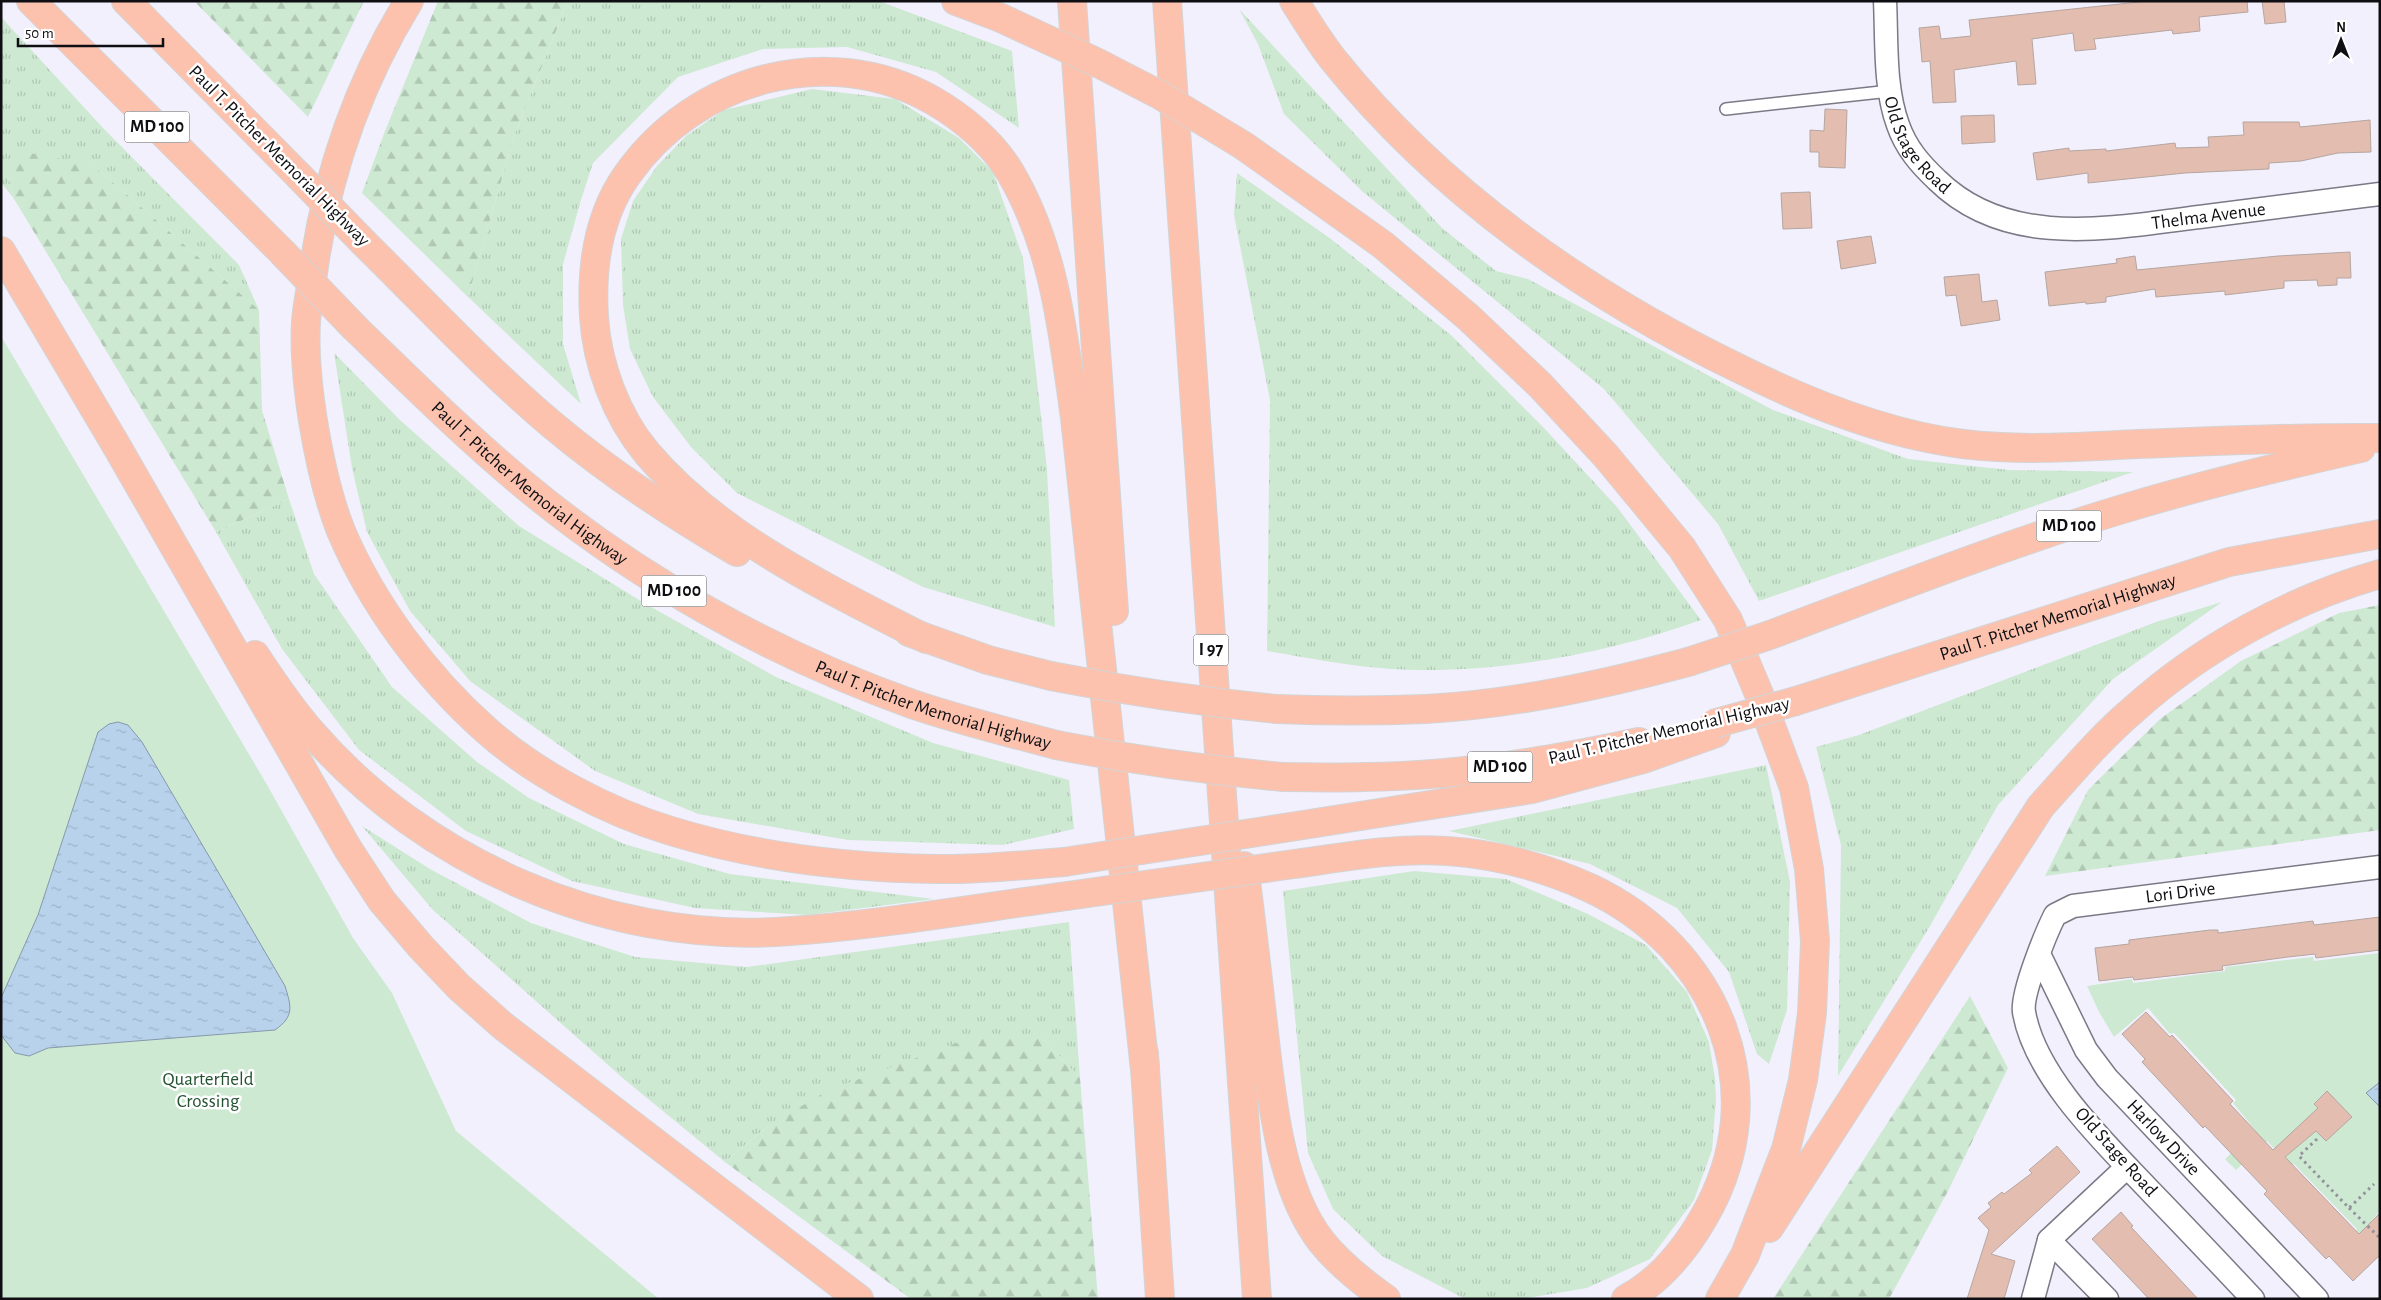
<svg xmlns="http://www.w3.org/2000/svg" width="2381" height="1300" viewBox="0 0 2381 1300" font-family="'Alegreya Sans',sans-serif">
	<defs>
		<pattern id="grass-tufts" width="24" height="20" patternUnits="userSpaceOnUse" patternTransform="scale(1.25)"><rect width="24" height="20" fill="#cde9d2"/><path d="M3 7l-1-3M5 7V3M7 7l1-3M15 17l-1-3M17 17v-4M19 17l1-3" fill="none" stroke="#afc7b3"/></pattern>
		<pattern id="forest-firs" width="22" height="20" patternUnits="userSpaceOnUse" patternTransform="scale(1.25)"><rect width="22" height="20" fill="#cde9d2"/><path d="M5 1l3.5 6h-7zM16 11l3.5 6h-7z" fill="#afc7b3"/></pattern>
		<pattern id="water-ripples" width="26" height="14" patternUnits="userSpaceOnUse" patternTransform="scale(1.25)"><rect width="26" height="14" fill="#b8d2ec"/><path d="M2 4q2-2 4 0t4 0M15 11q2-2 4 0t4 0" fill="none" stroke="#9db3ca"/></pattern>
	</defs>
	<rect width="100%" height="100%" fill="#f3f0fe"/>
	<g fill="url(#grass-tufts)">
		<polygon points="568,1 879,1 1012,51 1019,128 936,72 847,47 763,49 678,77 593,163 581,200 563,264 563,344 581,404 468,297 514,136"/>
		<polygon points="1239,9 1442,228 1496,271 1528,279 1773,410 1908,459 2009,470 2133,472 1759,601 1718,524 1604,389 1363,192 1284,114 1258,44"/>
		<polygon points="1,17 104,129 239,265 259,310 93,165 8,177 14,199 1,182"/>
		<polygon points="812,89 895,99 959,138 993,172 1023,258 1047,469 1055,627 923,587 737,493 691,447 653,397 630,349 623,305 621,239 633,201 657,166 686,136 724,110"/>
		<path d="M 1237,173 L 1331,239 L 1452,336 L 1544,428 L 1617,507 L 1701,620 C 1605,655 1482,677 1380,668 C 1342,665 1304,657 1267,651 L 1270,400 L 1234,215 Z"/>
		<polygon points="334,353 400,420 519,526 644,603 776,677 933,743 1069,780 1074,829 1003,845 848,840 698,814 595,771 470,681 410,611 367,532 352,468"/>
		<polygon points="289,499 314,574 392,687 477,762 529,798 624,844 730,874 934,899 808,915 695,908 572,881 466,831 359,750 282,649 216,532"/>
		<polygon points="2222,602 2113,679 1998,805 1930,926 1838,1076 1841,845 1816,747 1859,735 2156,622"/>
		<polygon points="1766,765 1790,882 1787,1010 1769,1064 1757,1054 1729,972 1677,908 1590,864 1449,831"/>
		<polygon points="362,826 430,869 531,923 635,957 747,967 1069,922 1080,1078 1042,1038 768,1126 725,1162 625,1080 432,909"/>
		<polygon points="1414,871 1506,879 1588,914 1646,945 1687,992 1709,1042 1715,1079 1716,1099 1712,1150 1694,1200 1650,1259 1587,1288 1521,1299 1465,1299 1382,1256 1333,1209 1308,1153 1283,891"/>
	</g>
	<g fill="url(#forest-firs)">
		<polygon points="194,1 364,1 308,117"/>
		<polygon points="438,1 568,1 514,136 468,297 362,193 385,131"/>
		<polygon points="30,153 93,165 259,310 262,410 289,499 216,532 14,199 8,177"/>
		<polygon points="2380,605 2380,830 2045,876 2088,790 2160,719 2241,661 2339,613"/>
		<polygon points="1970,996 2008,1068 1948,1191 1889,1299 1773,1299"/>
		<polygon points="970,1038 1042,1038 1080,1078 1098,1299 911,1299 725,1162 768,1126 827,1091"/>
	</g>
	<g fill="#cde9d2">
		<polygon points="1,336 266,783 353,938 392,993 456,1131 659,1299 1,1299"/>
		<polygon points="2380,953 2380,1211 2371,1221 2380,1230 2380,1259 2354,1233 2357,1229 2294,1164 2291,1166 2267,1141 2236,1170 2225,1159 2255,1130 2233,1103 2236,1100 2174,1033 2170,1034 2148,1008 2114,1037 2099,1012 2087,986 2132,979 2133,983 2225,971 2225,967 2313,957 2314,961"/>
	</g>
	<g fill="url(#water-ripples)" stroke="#8598ab">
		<path d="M 118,722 L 128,725 L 142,742 L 285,986 C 291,1006 295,1016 275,1030 L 48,1048 L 29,1056 L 15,1053 L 1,1035 L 1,998 L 38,915 L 98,732 L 109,724 Z"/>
		<polygon points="2380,1082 2380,1107 2366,1093"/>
	</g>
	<g fill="#e2bdb0" stroke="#b5a6a1">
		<polygon points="2148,1 2247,1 2248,12 2199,17 2200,31 2173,34 2172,30 2094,39 2096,49 2075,51 2073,33 2032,39 2036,84 2018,85 2016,61 1954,70 1956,102 1933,103 1930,61 1922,62 1919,28 1939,26 1941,39 1971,36 1969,20"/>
		<polygon points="2262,1 2284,1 2286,22 2265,24"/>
		<polygon points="1825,109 1847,110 1845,168 1819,167 1819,152 1810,152 1810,130 1824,131"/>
		<polygon points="1994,115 1995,142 1962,144 1961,116"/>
		<polygon points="2370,120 2371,152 2338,153 2301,161 2269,163 2269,169 2185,173 2088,183 2088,173 2037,180 2033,153 2069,148 2069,151 2106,149 2106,151 2175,143 2176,148 2209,147 2208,137 2244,135 2243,122 2299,122 2300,127"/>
		<polygon points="1810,192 1812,228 1783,229 1781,193"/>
		<polygon points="1871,236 1876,263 1841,269 1837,241"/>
		<polygon points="2350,252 2351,278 2337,278 2337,285 2318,286 2317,280 2284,281 2284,288 2225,295 2225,291 2156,297 2155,289 2106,297 2106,302 2086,304 2086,302 2049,306 2045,272 2117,263 2116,259 2135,256 2137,270 2278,256"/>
		<polygon points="1979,274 1982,302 1997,300 2000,320 1961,326 1956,295 1946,296 1944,277"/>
		<polygon points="2380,917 2380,950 2316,958 2315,954 2288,957 2222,966 2223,970 2134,980 2133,977 2099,981 2095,948 2129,944 2129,940 2210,930 2218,930 2218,933 2313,921 2314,925"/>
		<polygon points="2146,1012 2170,1037 2172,1035 2233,1101 2230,1104 2273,1150 2318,1108 2314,1104 2327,1091 2352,1117 2326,1141 2316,1131 2285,1157 2359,1234 2380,1213 2380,1255 2353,1281 2329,1256 2326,1259 2283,1214 2264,1194 2267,1191 2205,1126 2203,1128 2142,1062 2145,1059 2122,1034"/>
		<polygon points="2057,1146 2080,1172 1991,1254 2015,1261 2004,1299 1967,1299 1989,1230 1978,1218 1991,1207 1988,1203 2002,1192 2004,1194 2032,1173 2029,1170"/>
		<polygon points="2121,1212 2133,1226 2131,1227 2198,1299 2149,1299 2092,1239"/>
	</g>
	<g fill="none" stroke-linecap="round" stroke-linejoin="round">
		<g stroke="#7b7985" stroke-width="14">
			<polyline id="lane" points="1726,109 1890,91"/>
		</g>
		<g stroke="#7b7985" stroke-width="25">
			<g id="street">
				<path id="s1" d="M 1885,1 C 1887,41 1884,87 1898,125 C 1906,148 1920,164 1937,180 C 2009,251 2116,227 2207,216 C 2264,209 2322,201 2380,194"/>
				<path id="s2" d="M 2039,954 L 2086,1050 L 2107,1078 L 2317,1299"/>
				<polyline points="2049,1240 2107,1299"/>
				<polyline points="2033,1299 2049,1240 2127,1167"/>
				<path id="s3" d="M 2253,1299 C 2220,1264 2187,1229 2154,1195 C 2109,1147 2035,1078 2024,1012 C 2021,994 2046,933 2055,915 L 2073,906 L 2380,867"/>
			</g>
		</g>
		<g stroke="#d4d4d5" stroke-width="30">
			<g id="highway">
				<polyline points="31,1 282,252"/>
				<polyline points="126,1 298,175"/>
				<path d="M 409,1 C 358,84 326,178 313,273 C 311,289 307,306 306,322 C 304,355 308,389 313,421 C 319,457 327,496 341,531 C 372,604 426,677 486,730 C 535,774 608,812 671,831 C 756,857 848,868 937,869 C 979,870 1022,865 1064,862"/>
				<polyline points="956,1 1001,18"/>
				<polyline points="1072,1 1114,611"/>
				<polyline points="1167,1 1257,1299"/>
				<path d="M 1294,1 C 1306,20 1318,40 1332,58 C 1439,192 1586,295 1740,369 C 1810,404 1885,434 1963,444 C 2021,451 2079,447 2137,444 C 2218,441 2299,437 2380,438"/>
				<polyline points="1244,146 1383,245 1468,317 1540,385 1606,456 1682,548 1728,620 1759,694 1794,788 1809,869 1815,941 1812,1013 1803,1080 1786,1149 1745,1255 1720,1299"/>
				<path d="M 365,244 C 426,304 485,368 550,423 C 608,472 672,514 737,552"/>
				<polyline points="1,251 116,445 348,849 382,901 421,947 459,987 503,1026 859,1299"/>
				<path id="s4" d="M 355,328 C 410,381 464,435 523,484 C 637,579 772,654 912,704 C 959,720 1008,732 1056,745"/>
				<polyline points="909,632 988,660 1051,676"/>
				<path d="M 1767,636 C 1883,593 1998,547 2116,511 C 2197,486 2279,467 2361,448"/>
				<path d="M 926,639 C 829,589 719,538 647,453 C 616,416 597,364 594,317 C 591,268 598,216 627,175 C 695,78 827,41 932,100 C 962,117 992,142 1010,172 C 1055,248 1063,333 1075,418 L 1145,1070"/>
				<path d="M 255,655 C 272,681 291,709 312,733 C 424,862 604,941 776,932 C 874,926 971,909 1067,896"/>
				<path id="s5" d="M 1796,701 L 2229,562 L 2380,534"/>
				<path d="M 1277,709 C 1327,711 1376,711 1426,709 C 1515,704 1602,685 1688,662"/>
				<path d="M 1283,777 C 1310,777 1336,778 1363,777 C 1456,776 1548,762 1639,742"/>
				<polyline points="1284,828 1532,789 1643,759 1716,733"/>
				<path d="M 1287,865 C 1340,858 1394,847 1447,851 C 1495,854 1546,868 1590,888 C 1718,948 1777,1091 1704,1217 C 1685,1250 1660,1281 1626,1299"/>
				<path d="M 1244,866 C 1251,918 1257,971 1263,1024 C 1271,1091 1278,1185 1321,1241 C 1339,1264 1362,1282 1386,1299"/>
				<polyline points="1144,1053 1160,1299"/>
				<path d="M 1769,1228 L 2041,806 C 2071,773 2099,739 2133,710 C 2203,647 2290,600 2380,574"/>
			</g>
		</g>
		<g stroke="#93919b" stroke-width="3" stroke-dasharray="2.5 4" stroke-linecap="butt">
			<polyline points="2317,1139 2299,1156 2349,1208 2374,1184"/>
			<polyline points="2349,1208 2380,1238"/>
		</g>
		<use href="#lane" stroke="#fff" stroke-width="11"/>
		<use href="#street" stroke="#fff" stroke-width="22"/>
		<use href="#highway" stroke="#fdc2ae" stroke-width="28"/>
		<g stroke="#d4d4d5" stroke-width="30" stroke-linecap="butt">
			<g id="highway-bridge">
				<polyline points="1001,18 1096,62 1160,95 1244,146"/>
				<polyline points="298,175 365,244"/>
				<polyline points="282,252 355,328"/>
				<polyline points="1688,662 1767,636"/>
				<path d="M 1051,676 C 1127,691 1201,702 1277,709"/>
				<polyline points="1713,724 1796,701"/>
				<path d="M 1056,745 C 1133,760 1205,770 1283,777"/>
				<polyline points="1064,862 1284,828"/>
				<polyline points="1067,896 1287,865"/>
			</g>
		</g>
		<use href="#highway-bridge" stroke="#fdc2ae" stroke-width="28"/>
	</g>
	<g text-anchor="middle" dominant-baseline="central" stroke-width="5" stroke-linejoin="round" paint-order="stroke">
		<g fill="#fff" stroke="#57575a" stroke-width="1">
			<rect x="124.5" y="111.5" width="65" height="31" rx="4"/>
			<rect x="2036.5" y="510.5" width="65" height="31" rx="4"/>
			<rect x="641.5" y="575.5" width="65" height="31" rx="4"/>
			<rect x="1193.5" y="634.5" width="35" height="31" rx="4"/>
			<rect x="1467.5" y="751.5" width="65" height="31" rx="4"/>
		</g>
		<g font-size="18" font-weight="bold" fill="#0f0f13">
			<text x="157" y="127">MD 100</text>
			<text x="2069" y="526">MD 100</text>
			<text x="674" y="591">MD 100</text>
			<text x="1211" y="650">I 97</text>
			<text x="1500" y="767">MD 100</text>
		</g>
		<g font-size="19" fill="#0f0f13" stroke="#fff">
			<text stroke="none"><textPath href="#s1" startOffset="152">Old Stage Road</textPath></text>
			<text transform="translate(279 156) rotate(45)">Paul T. Pitcher Memorial Highway</text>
			<text stroke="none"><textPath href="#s1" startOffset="478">Thelma Avenue</textPath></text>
			<text stroke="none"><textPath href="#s4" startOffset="234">Paul T. Pitcher Memorial Highway</textPath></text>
			<text stroke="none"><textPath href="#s5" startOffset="275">Paul T. Pitcher Memorial Highway</textPath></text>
			<text stroke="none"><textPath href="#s4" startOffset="699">Paul T. Pitcher Memorial Highway</textPath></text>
			<text transform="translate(1669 731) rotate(-13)">Paul T. Pitcher Memorial Highway</text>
			<text stroke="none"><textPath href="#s3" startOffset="602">Lori Drive</textPath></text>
			<text stroke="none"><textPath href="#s2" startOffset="224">Harlow Drive</textPath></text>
			<text transform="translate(2116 1152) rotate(48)">Old Stage Road</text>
		</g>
		<g font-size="19" fill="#235231" stroke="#fff">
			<text x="208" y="1079">Quarterfield<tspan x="208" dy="22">Crossing</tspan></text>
		</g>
	</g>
	<rect width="2381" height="1300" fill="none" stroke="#0f0f13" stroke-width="5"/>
	<g transform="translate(2341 40)" stroke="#ffffff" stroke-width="4" paint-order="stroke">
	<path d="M0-4L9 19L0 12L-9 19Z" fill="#0f0f13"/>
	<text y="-8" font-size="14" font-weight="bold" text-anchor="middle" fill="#0f0f13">N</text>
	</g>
	<path d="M18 38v8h145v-8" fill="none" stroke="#0f0f13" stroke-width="2.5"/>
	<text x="25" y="38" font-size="15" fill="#0f0f13" stroke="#ffffff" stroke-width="4" paint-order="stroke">50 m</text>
</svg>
